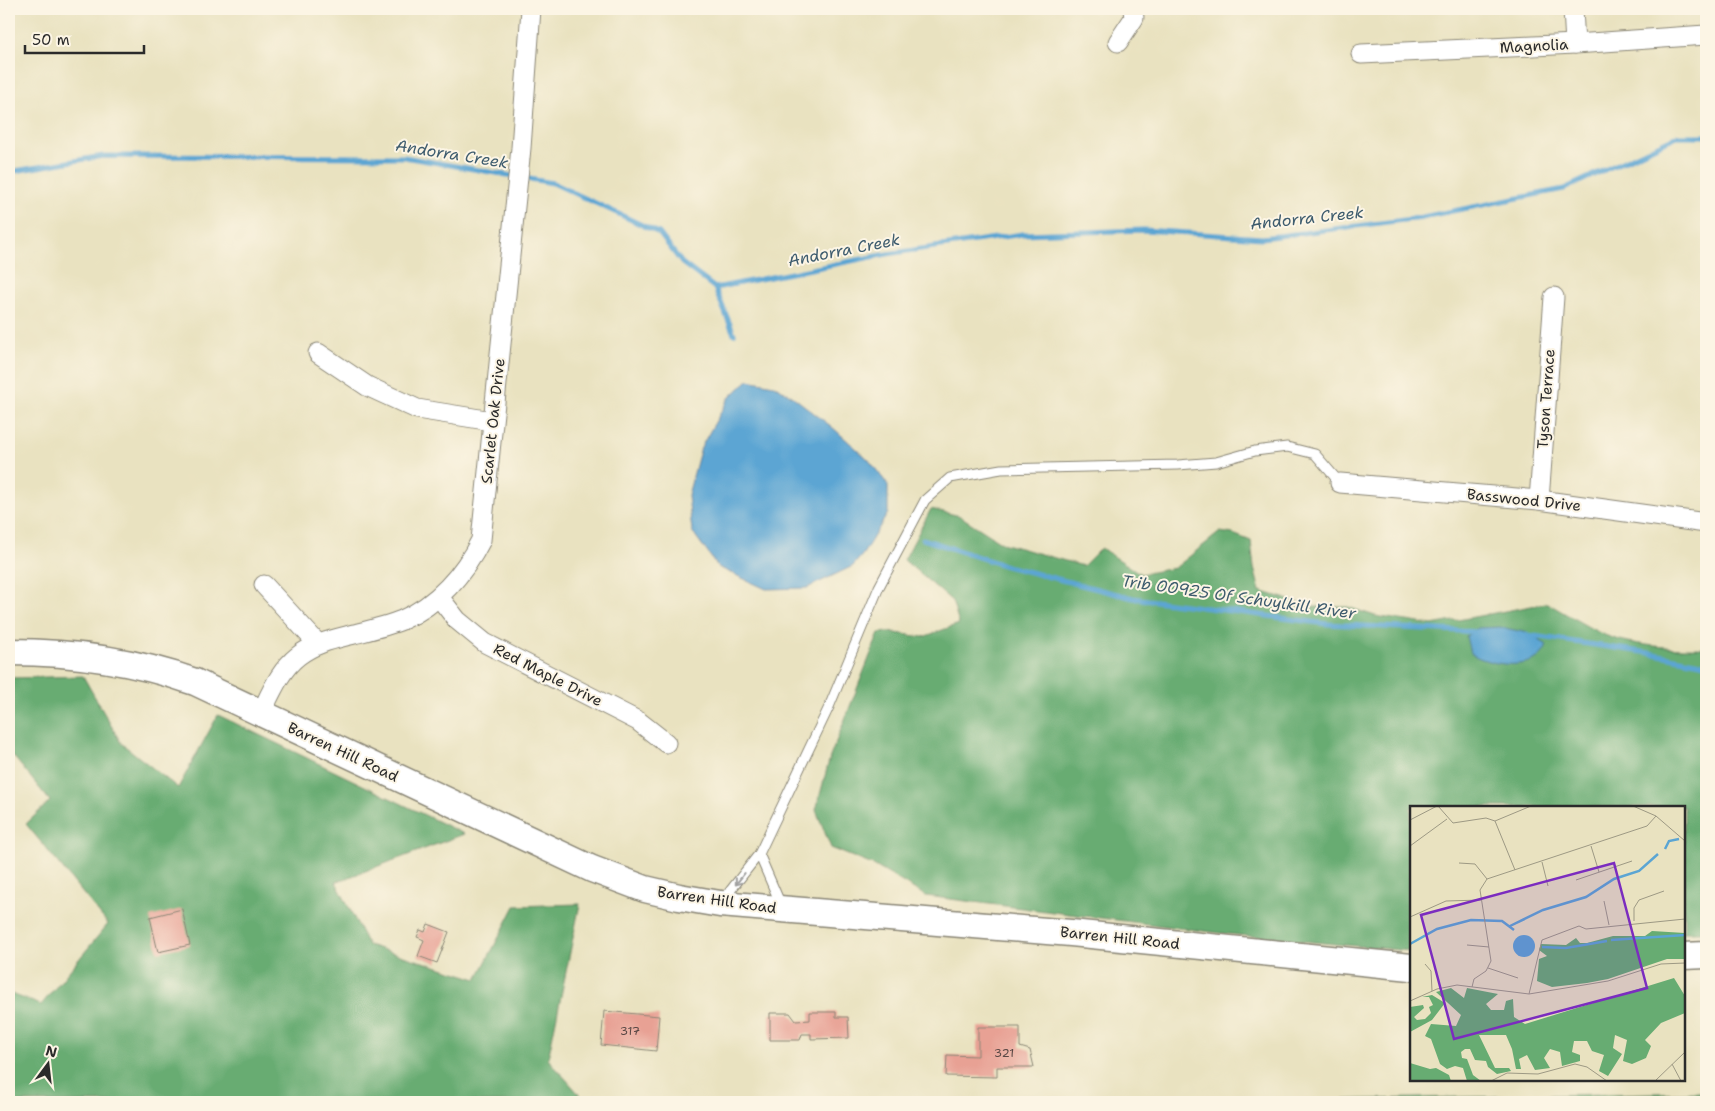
<svg xmlns="http://www.w3.org/2000/svg" width="1715" height="1111" viewBox="0 0 1715 1111" font-family="'Shantell Sans',sans-serif">
	<rect width="100%" height="100%" fill="#fcf5e5"/>
	<filter id="ink" filterUnits="userSpaceOnUse"><feTurbulence type="fractalNoise" baseFrequency=".02" numOctaves="2"/><feDisplacementMap in="SourceGraphic" scale="10" xChannelSelector="R" yChannelSelector="G"/><feConvolveMatrix kernelMatrix="1 2 1 2 8 2 1 2 1" color-interpolation-filters="sRGB"/></filter>
	<filter id="wash" filterUnits="userSpaceOnUse"><feTurbulence type="fractalNoise" baseFrequency=".0096" numOctaves="4" result="noise"/><feDisplacementMap in="SourceGraphic" scale="20" xChannelSelector="R" yChannelSelector="G"/><feGaussianBlur stdDeviation="1.12" result="paint"/><feColorMatrix in="noise" values="0 0 0 0 0 0 0 0 0 0 0 0 0 0 0 0 0 1.4 0 .05"/><feComposite in="paint" operator="in"/></filter>
	<g filter="url(#wash)">
		<rect width="100%" height="100%" fill="#e9e2c0"/>
		<g fill="#67ac72" stroke="#496c4e">
			<path d="M 931,509 L 960,516 L 1002,543 L 1083,566 L 1101,548 L 1141,574 L 1175,568 L 1220,532 L 1233,534 L 1251,541 L 1254,568 L 1260,591 L 1312,607 L 1348,607 L 1375,616 L 1432,625 L 1547,603 C 1565,613 1582,624 1600,633 C 1627,646 1677,649 1706,648 L 1706,932 L 1684,932 L 1684,807 L 1411,807 L 1410,951 L 1227,934 L 926,896 L 875,866 L 831,848 L 816,810 L 830,757 L 879,633 L 889,632 L 923,637 L 959,624 L 952,601 L 904,560 Z"/>
			<polygon points="83,676 121,743 178,788 218,715 464,834 336,882 368,945 477,979 515,906 580,904 548,1059 586,1102 9,1102 9,993 41,1005 108,924 26,824 50,801 9,751 9,678"/>
			<polygon points="1706,1092 1706,1102 1226,1102"/>
		</g>
		<g fill="#5ba5d3" stroke="#43687f">
			<polygon points="748,380 774,385 792,396 832,427 868,459 888,485 888,513 863,554 853,566 807,588 766,589 718,567 692,531 688,495 701,447 729,398"/>
			<path d="M 1500,627 L 1528,633 L 1547,645 C 1539,673 1488,666 1470,653 L 1466,636 L 1478,628 Z"/>
		</g>
		<g fill="none" stroke-linecap="round" stroke-linejoin="round">
			<g stroke="#5ba5d3" stroke-width="5">
				<polyline points="9,172 103,156 404,157 553,183 659,233 682,263 715,288 887,254 1023,234 1144,230 1262,238 1412,219 1564,189 1677,136 1706,136"/>
				<polyline points="715,288 734,334"/>
				<polyline points="923,539 1006,566 1133,598 1327,624 1478,632"/>
				<polyline points="1527,635 1649,653 1706,664"/>
			</g>
		</g>
		<g id="blocks">
			<g fill="#e8a194">
				<polygon points="182,909 190,945 158,952 150,917"/>
				<polygon points="428,924 449,932 437,963 418,956 424,940 417,937 420,930 425,932"/>
				<polygon points="604,1011 659,1016 656,1051 601,1045"/>
				<polygon points="810,1012 836,1012 836,1017 848,1017 849,1038 811,1039 811,1034 802,1034 800,1040 770,1040 770,1013 790,1013 796,1021 810,1020"/>
				<polygon points="978,1027 1020,1027 1020,1047 1030,1050 1034,1067 997,1067 997,1077 946,1076 947,1055 978,1056"/>
			</g>
		</g>
	</g>
	<g filter="url(#ink)">
		<use href="#blocks" fill-opacity="0" stroke="#8a8676" stroke-width="1"/>
		<g fill="none" stroke-linecap="round" stroke-linejoin="round">
			<g stroke="#8a8676" stroke-width="11">
				<g id="lane">
					<polyline points="759,854 781,905"/>
					<polyline points="723,900 759,854 829,707 879,587 925,500 950,478 1001,469 1178,465 1216,462 1255,451 1287,447 1315,454 1340,483"/>
				</g>
			</g>
			<g stroke="#8a8676" stroke-width="21">
				<g id="street">
					<polyline points="1573,9 1575,44"/>
					<polyline points="1118,42 1134,18 1133,9"/>
					<polyline points="1361,54 1575,44 1706,35"/>
					<polyline points="318,353 367,386 417,409 492,421"/>
					<polyline points="1340,483 1539,500 1706,523"/>
					<polyline points="1539,500 1554,297"/>
					<polyline points="264,585 318,644"/>
					<polyline points="439,597 457,620 485,643 638,721 666,743"/>
					<path d="M 261,713 C 271,693 280,670 298,656 C 314,643 335,639 354,634 C 370,630 387,626 402,620 C 437,605 464,574 481,540 L 521,148 L 531,9"/>
				</g>
			</g>
			<g stroke="#8a8676" stroke-width="29">
				<g id="secondary">
					<path d="M 9,652 C 71,652 136,661 195,682 L 592,869 L 645,889 L 679,897 L 720,904 L 1071,933 L 1411,967"/>
					<polyline points="1684,956 1706,955"/>
				</g>
			</g>
			<use href="#lane" stroke="#fff" stroke-width="9"/>
			<use href="#street" stroke="#fff" stroke-width="19"/>
			<use href="#secondary" stroke="#fff" stroke-width="26"/>
		</g>
		<defs><path id="oneway-shaft" d="M-6 0H5M1.5-3L5.5 0L1.5 3" fill="none" stroke-width="1.6" stroke-linecap="round" stroke-linejoin="round" transform="scale(1.25)"/></defs>
		<use stroke="#a0a0a0" href="#oneway-shaft" transform="translate(740 879) rotate(128)"/>
	</g>
	<g text-anchor="middle" dominant-baseline="central" stroke-width="4" stroke-linejoin="round" paint-order="stroke">
		<g font-size="12" fill="#5a4845">
			<text x="630" y="1031">317</text>
			<text x="1004" y="1053">321</text>
		</g>
		<g font-size="15" fill="#2b2b2b" stroke="#fcf5e5">
			<text transform="translate(1534 46) rotate(-3)">Magnolia</text>
			<text transform="translate(1546 399) rotate(-86)">Tyson Terrace</text>
			<text transform="translate(493 421) rotate(-84)">Scarlet Oak Drive</text>
			<text transform="translate(1524 500) rotate(6)">Basswood Drive</text>
			<text transform="translate(548 675) rotate(27)">Red Maple Drive</text>
			<text transform="translate(343 752) rotate(25)">Barren Hill Road</text>
			<text transform="translate(717 900) rotate(8)">Barren Hill Road</text>
			<text transform="translate(1120 938) rotate(6)">Barren Hill Road</text>
		</g>
		<g font-size="16" font-style="italic" fill="#3e5c6e" stroke="#fcf5e5">
			<text transform="translate(452 154) rotate(9)">Andorra Creek</text>
			<text transform="translate(1307 218) rotate(-6)">Andorra Creek</text>
			<text transform="translate(844 250) rotate(-11)">Andorra Creek</text>
			<text transform="translate(1239 597) rotate(8)">Trib 00925 Of Schuylkill River</text>
		</g>
	</g>
	<g transform="translate(1410 806)">
		<rect width="275" height="275" fill="#e9e2c0"/>
		<path d="M 242,125 L 275,127 L 275,153 L 257,153 L 198,173 L 177,177 L 142,181 L 127,175 L 129,153 L 137,150 L 129,144 L 131,138 L 156,139 L 166,132 L 170,137 L 177,137 L 203,130 L 235,130 ZM 264,172 L 275,190 L 275,207 L 251,217 L 235,234 L 241,240 L 236,252 L 222,258 L 213,255 L 217,234 L 205,229 L 203,242 L 212,248 L 198,270 L 189,265 L 194,249 L 182,245 L 177,235 L 164,235 L 162,246 L 170,249 L 170,255 L 152,260 L 150,246 L 140,243 L 134,252 L 140,262 L 125,264 L 117,249 L 109,253 L 111,263 L 106,263 L 102,243 L 96,229 L 69,229 L 85,262 L 99,262 L 101,265 L 87,268 L 78,261 L 76,255 L 65,254 L 60,243 L 55,243 L 51,246 L 52,252 L 57,253 L 63,269 L 71,275 L 57,275 L 53,262 L 45,260 L 37,263 L 30,258 L 21,233 L 15,230 L 21,218 L 46,220 L 51,209 L 26,186 L 41,182 L 54,192 L 57,182 L 88,188 L 76,198 L 81,204 L 94,204 L 96,195 L 103,193 L 104,211 L 115,218 ZM 22,189 L 35,197 L 22,214 L 0,226 L 0,201 L 13,199 L 14,202 L 4,211 L 7,214 L 15,213 L 21,207 L 19,201 L 23,199 L 19,191 L 12,191 ZM 0,257 L 20,263 L 26,262 L 39,269 L 41,275 L 0,275 Z" fill="#67ac72"/>
		<path d="M103 140a11 11 0 1 1 22 0a11 11 0 1 1-22 0Z" fill="#5ba5d3"/>
		<path fill="none" stroke="#5ba5d3" stroke-width="2.5" d="M 255,43 L 259,35 L 269,33M 100,120 L 133,104 L 176,91 L 204,73 L 229,65 L 248,48M 201,134 L 275,129M 0,138 L 27,123 L 61,114 L 92,115 L 104,124M 132,141 L 156,142 L 197,135"/>
		<path fill="none" stroke="#9d9984" stroke-width="1" d="M 28,0 L 43,17 L 76,12 L 85,15 L 105,64M 223,0 L 246,10 L 275,35M 0,14 L 27,0M 85,15 L 121,0M 0,40 L 37,13M 181,40 L 189,66M 132,56 L 138,80M 49,57 L 65,58 L 77,73M 166,74 L 222,55M 194,95 L 199,119M 0,111 L 36,95 L 71,94M 224,115 L 224,102 L 229,94 L 254,85M 57,139 L 79,141M 15,158 L 21,165 L 22,185M 78,162 L 108,172M 62,181 L 64,173 L 76,165 L 81,155 L 70,84 L 77,73 L 237,20 L 246,10M 119,188 L 132,134 L 169,120 L 176,123 L 275,113M 0,195 L 27,183 L 47,179 L 119,188 L 198,175 L 251,158 L 275,157M 262,258 L 271,275M 81,275 L 97,267 L 128,268 L 165,258 L 177,261 L 197,275M 245,275 L 275,246"/>
		<path fill="#7b2cbf" fill-opacity="0.15" stroke="#7b2cbf" stroke-width="2.5" d="M 204,57 L 237,182 L 44,233 L 11,109 Z"/>
		<rect width="275" height="275" fill="none" stroke="#2b2b2b" stroke-width="2.5"/>
	</g>
	<rect width="1715" height="1111" fill="none" stroke="#fcf5e5" stroke-width="30"/>
	<g transform="translate(48 1064) rotate(15)" stroke="#fcf5e5" stroke-width="4" paint-order="stroke">
	<path d="M0-4L9 19L0 12L-9 19Z" fill="#2b2b2b"/>
	<text y="-8" font-size="14" font-weight="bold" text-anchor="middle" fill="#2b2b2b">N</text>
	</g>
	<path d="M25 45v8h119v-8" fill="none" stroke="#2b2b2b" stroke-width="2.5"/>
	<text x="32" y="45" font-size="15" fill="#2b2b2b" stroke="#fcf5e5" stroke-width="4" paint-order="stroke">50 m</text>
</svg>
